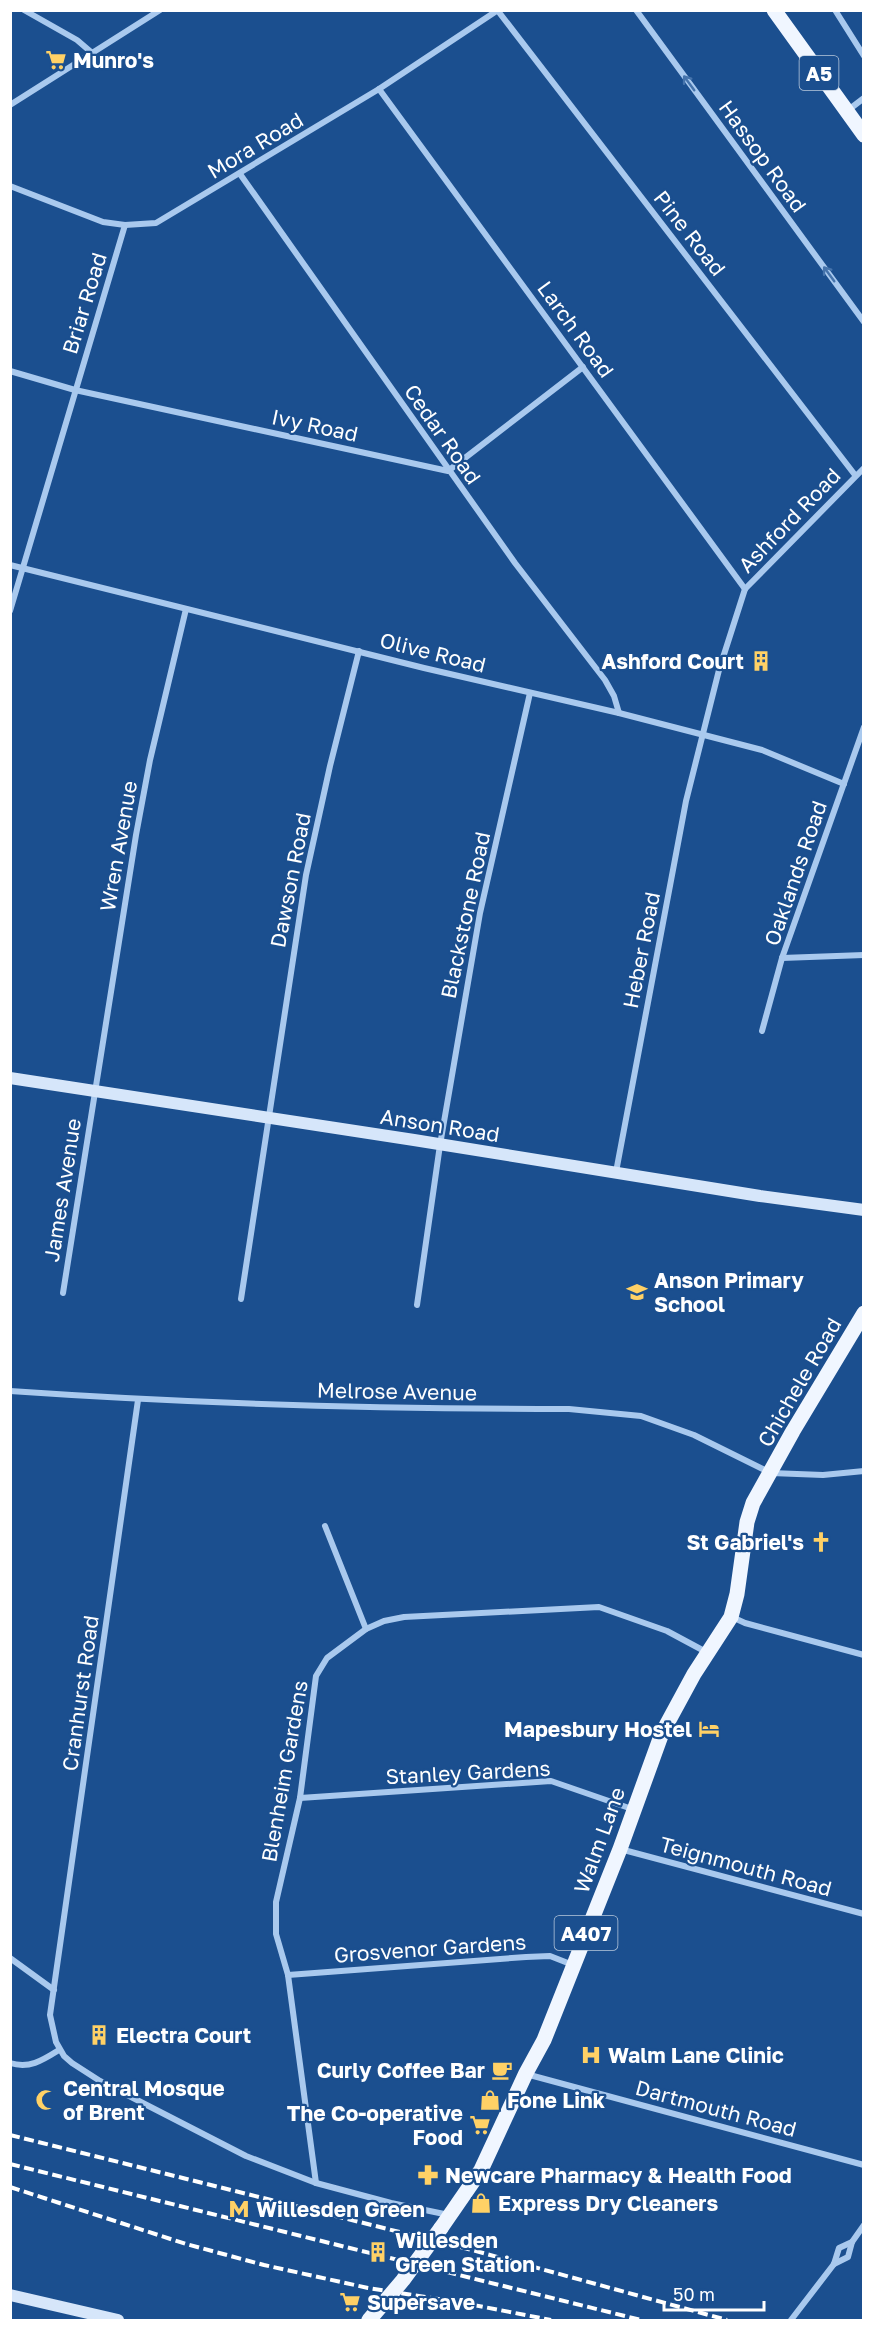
<svg xmlns="http://www.w3.org/2000/svg" width="874" height="2331" viewBox="0 0 874 2331" font-family="'Golos Text',sans-serif">
	<rect width="100%" height="100%" fill="#1b4f8f"/>
	<g fill="none" stroke-linecap="round" stroke-linejoin="round">
		<g stroke="#a9c9ee" stroke-width="6">
			<polyline points="24,10 77,40 91,52"/>
			<polyline points="636,10 864,322"/>
			<polyline points="835,10 864,56"/>
			<polyline points="498,11 855,475"/>
			<polyline points="379,89 745,589"/>
			<polyline points="10,105 160,10"/>
			<polyline points="847,111 864,98"/>
			<polyline points="240,174 515,563 605,680 614,696 619,713"/>
			<polyline points="10,186 103,222 125,225 156,223 379,89 498,10"/>
			<polyline points="10,371 75,390 448,471 583,367"/>
			<polyline points="10,565 424,668 619,713 762,750 844,784"/>
			<polyline points="10,611 125,225"/>
			<polyline points="782,958 864,955"/>
			<polyline points="762,1031 782,958 864,727"/>
			<polyline points="616,1172 686,801 719,670 745,589 864,468"/>
			<polyline points="63,1293 136,835 150,760 186,609"/>
			<polyline points="241,1299 306,875 330,766 359,651"/>
			<polyline points="417,1305 440,1145 480,913 530,693"/>
			<path d="M 10,1391 C 197,1404 382,1409 569,1409 L 641,1416 L 694,1435 L 771,1473 L 823,1475 L 864,1471"/>
			<polyline points="138,1400 50,2015 56,2042 64,2056 72,2063 100,2081 246,2156 316,2183 391,2203 449,2215"/>
			<polyline points="325,1526 366,1629"/>
			<polyline points="732,1617 745,1623 864,1655"/>
			<polyline points="300,1798 551,1781 632,1809"/>
			<polyline points="620,1849 864,1914"/>
			<polyline points="10,1958 54,1990"/>
			<polyline points="288,1975 526,1957 550,1956 573,1965"/>
			<path d="M 10,2063 C 30,2069 43,2060 59,2050"/>
			<polyline points="526,2074 864,2165"/>
			<polyline points="316,2183 288,1975 276,1934 276,1902 300,1798 316,1676 327,1658 366,1629 384,1621 404,1617 599,1607 667,1631 708,1653"/>
			<polyline points="834,2264 848,2257 852,2242 864,2225"/>
			<polyline points="791,2320 834,2264 839,2248 852,2242"/>
		</g>
		<g stroke="#d6e6fa" stroke-width="12">
			<polyline points="10,1078 414,1140 760,1196 864,1210"/>
			<polyline points="10,2295 118,2320"/>
		</g>
		<g stroke="#f0f6ff" stroke-width="15">
			<polyline points="774,10 864,135"/>
			<polyline points="441,2228 481,2170 526,2073 544,2040 620,1849 662,1733 694,1674 731,1617 737,1594 747,1522 753,1503 793,1431 864,1313"/>
			<polyline points="369,2320 381,2306"/>
		</g>
		<g stroke="#fff" stroke-width="4" stroke-dasharray="10 4.5" stroke-linecap="butt">
			<polyline points="10,2135 472,2250 727,2320"/>
			<polyline points="10,2164 641,2320"/>
			<polyline points="10,2187 186,2244 264,2265 368,2288 458,2302 551,2320"/>
		</g>
		<polyline stroke="#f0f6ff" stroke-width="15" points="381,2306 403,2280 441,2228"/>
	</g>
	<defs><path id="oneway-shaft" d="M-6 0H5M1.5-3L5.5 0L1.5 3" fill="none" stroke-width="1.6" stroke-linecap="round" stroke-linejoin="round" transform="scale(1.5)"/></defs>
	<g stroke="#4674ac">
		<use href="#oneway-shaft" transform="translate(689 83) rotate(-126)"/>
		<use href="#oneway-shaft" transform="translate(829 274) rotate(-126)"/>
	</g>
	<defs>
		<g id="supermarket-bare" transform="scale(1.62)"><path d="M-6-5.5h2.5l.6 2H6L4.5 2H-2.5L-4.4-4H-6ZM-1.5 3.2a1.3 1.3 0 1 0 .1 0ZM3 3.2a1.3 1.3 0 1 0 .1 0Z" fill="#ffd166" stroke="#1b4f8f" stroke-width="2.5" paint-order="stroke"/></g>
		<g id="building-bare" transform="scale(1.62)"><path d="M-4-6H4V6H1V3H-1V6H-4ZM-2.5-4.3h1.7v1.8h-1.7ZM.8-4.3h1.7v1.8H.8ZM-2.5-1h1.7V.8h-1.7ZM.8-1h1.7V.8H.8Z" fill="#ffd166" stroke="#1b4f8f" stroke-width="2.5" paint-order="stroke"/></g>
		<g id="school-bare" transform="scale(1.62)"><path d="M0-5L7-2L0 1L-7-2ZM-4 1L0 2.5L4 1V4Q0 6-4 4Z" fill="#ffd166" stroke="#1b4f8f" stroke-width="2.5" paint-order="stroke"/></g>
		<g id="church-bare" transform="scale(1.62)"><path d="M-1.2-6h2.4v3.5h3.3v2.4h-3.3V6h-2.4V-.1h-3.3v-2.4h3.3Z" fill="#ffd166" stroke="#1b4f8f" stroke-width="2.5" paint-order="stroke"/></g>
		<g id="hotel-bare" transform="scale(1.62)"><path d="M-6-4.5h1.5V1H6V5H4.5V3h-9V5H-6ZM-4 0a1.8 1.8 0 1 1 3.6 0ZM.5 0V-2.5h3Q6-2.5 6 0Z" fill="#ffd166" stroke="#1b4f8f" stroke-width="2.5" paint-order="stroke"/></g>
		<g id="hospital-bare" transform="scale(1.62)"><path d="M-5-5h3v3.5h4V-5h3V5h-3V1.5h-4V5h-3Z" fill="#ffd166" stroke="#1b4f8f" stroke-width="2.5" paint-order="stroke"/></g>
		<g id="cafe-bare" transform="scale(1.62)"><path d="M-5.5-4.5H6V0H3Q3 3.5 0 3.5H-2.5Q-5.5 3.5-5.5 0ZM3-3.2v2h1.7v-2ZM-6 4.5H4V6H-6Z" fill="#ffd166" stroke="#1b4f8f" stroke-width="2.5" paint-order="stroke"/></g>
		<g id="mosque-bare" transform="scale(1.62)"><path d="M3.5-4.9A6 6 0 1 0 3.5 4.9A5 5 0 1 1 3.5-4.9Z" fill="#ffd166" stroke="#1b4f8f" stroke-width="2.5" paint-order="stroke"/></g>
		<g id="shop-bare" transform="scale(1.62)"><path d="M-5-2.5h2.3a2.7 3.5 0 0 1 5.4 0H5L5.5 6h-11ZM-1.5-2.5h3a1.5 2.3 0 0 0-3 0Z" fill="#ffd166" stroke="#1b4f8f" stroke-width="2.5" paint-order="stroke"/></g>
		<g id="pharmacy-bare" transform="scale(1.62)"><path d="M-2-6h4v4h4v4h-4v4h-4v-4h-4v-4h4Z" fill="#ffd166" stroke="#1b4f8f" stroke-width="2.5" paint-order="stroke"/></g>
		<g id="metro-bare" transform="scale(1.62)"><path d="M-5.5 5V-5H-3L0 0L3-5H5.5V5H3V-.5L0 4L-3-.5V5Z" fill="#ffd166" stroke="#1b4f8f" stroke-width="2.5" paint-order="stroke"/></g>
	</defs>
	<g fill-rule="evenodd">
		<use href="#supermarket-bare" x="56" y="60"/>
		<use href="#building-bare" x="761" y="661"/>
		<use href="#school-bare" x="637" y="1292"/>
		<use href="#church-bare" x="821" y="1542"/>
		<use href="#hotel-bare" x="709" y="1729"/>
		<use href="#building-bare" x="99" y="2035"/>
		<use href="#hospital-bare" x="591" y="2055"/>
		<use href="#cafe-bare" x="502" y="2070"/>
		<use href="#mosque-bare" x="46" y="2100"/>
		<use href="#shop-bare" x="490" y="2100"/>
		<use href="#supermarket-bare" x="480" y="2125"/>
		<use href="#pharmacy-bare" x="428" y="2175"/>
		<use href="#shop-bare" x="481" y="2203"/>
		<use href="#metro-bare" x="239" y="2209"/>
		<use href="#building-bare" x="378" y="2252"/>
		<use href="#supermarket-bare" x="350" y="2302"/>
	</g>
	<g text-anchor="middle" dominant-baseline="central" stroke-width="4.5" stroke-linejoin="round" paint-order="stroke">
		<g fill="#1b4f8f" stroke="#bbcadd" stroke-width="1.5">
			<rect x="799.5" y="56" width="39" height="34" rx="4.5"/>
			<rect x="554.5" y="1916" width="63" height="34" rx="4.5"/>
		</g>
		<g font-size="20" font-weight="bold" fill="#fff">
			<text x="819" y="73">A5</text>
			<text x="586" y="1933">A407</text>
		</g>
		<g font-size="21" font-weight="bold" fill="#fff" stroke="#1b4f8f" text-anchor="start">
			<text x="73" y="60">Munro's</text>
			<text x="744" y="661" text-anchor="end">Ashford Court</text>
			<text x="654" y="1280">Anson Primary<tspan x="654" dy="24">School</tspan></text>
			<text x="804" y="1542" text-anchor="end">St Gabriel's</text>
			<text x="692" y="1729" text-anchor="end">Mapesbury Hostel</text>
			<text x="116" y="2035">Electra Court</text>
			<text x="608" y="2055">Walm Lane Clinic</text>
			<text x="485" y="2070" text-anchor="end">Curly Coffee Bar</text>
			<text x="63" y="2088">Central Mosque<tspan x="63" dy="24">of Brent</tspan></text>
			<text x="507" y="2100">Fone Link</text>
			<text x="463" y="2113" text-anchor="end">The Co-operative<tspan x="463" dy="24">Food</tspan></text>
			<text x="445" y="2175">Newcare Pharmacy &amp; Health Food</text>
			<text x="498" y="2203">Express Dry Cleaners</text>
			<text x="256" y="2209">Willesden Green</text>
			<text x="395" y="2240">Willesden<tspan x="395" dy="24">Green Station</tspan></text>
			<text x="367" y="2302">Supersave</text>
		</g>
		<g font-size="21" fill="#fff" stroke="#1b4f8f">
			<text transform="translate(255 145) rotate(-31)">Mora Road</text>
			<text transform="translate(763 156) rotate(54)">Hassop Road</text>
			<text transform="translate(690 233) rotate(52)">Pine Road</text>
			<text transform="translate(84 303) rotate(-73)">Briar Road</text>
			<text transform="translate(576 329) rotate(54)">Larch Road</text>
			<text transform="translate(315 425) rotate(12)">Ivy Road</text>
			<text transform="translate(443 434) rotate(55)">Cedar Road</text>
			<text transform="translate(789 520) rotate(-46)">Ashford Road</text>
			<text transform="translate(433 652) rotate(14)">Olive Road</text>
			<text transform="translate(118 846) rotate(-80)">Wren Avenue</text>
			<text transform="translate(795 873) rotate(-71)">Oaklands Road</text>
			<text transform="translate(290 880) rotate(-79)">Dawson Road</text>
			<text transform="translate(465 915) rotate(-78)">Blackstone Road</text>
			<text transform="translate(641 950) rotate(-79)">Heber Road</text>
			<text transform="translate(440 1125) rotate(9)">Anson Road</text>
			<text transform="translate(62 1190) rotate(-81)">James Avenue</text>
			<text transform="translate(799 1382) rotate(-60)">Chichele Road</text>
			<text transform="translate(397 1391) rotate(1)">Melrose Avenue</text>
			<text transform="translate(80 1693) rotate(-82)">Cranhurst Road</text>
			<text transform="translate(284 1771) rotate(-80)">Blenheim Gardens</text>
			<text transform="translate(468 1772) rotate(-3)">Stanley Gardens</text>
			<text transform="translate(599 1840) rotate(-70)">Walm Lane</text>
			<text transform="translate(746 1866) rotate(15)">Teignmouth Road</text>
			<text transform="translate(430 1948) rotate(-4)">Grosvenor Gardens</text>
			<text transform="translate(716 2108) rotate(15)">Dartmouth Road</text>
		</g>
	</g>
	<rect width="874" height="2331" fill="none" stroke="#ffffff" stroke-width="24"/>
	<path d="M664 2301v9h100v-9" fill="none" stroke="#ffffff" stroke-width="3"/>
	<text x="673" y="2301" font-size="18" fill="#ffffff" stroke="#1b4f8f" stroke-width="4.5" paint-order="stroke">50 m</text>
</svg>
